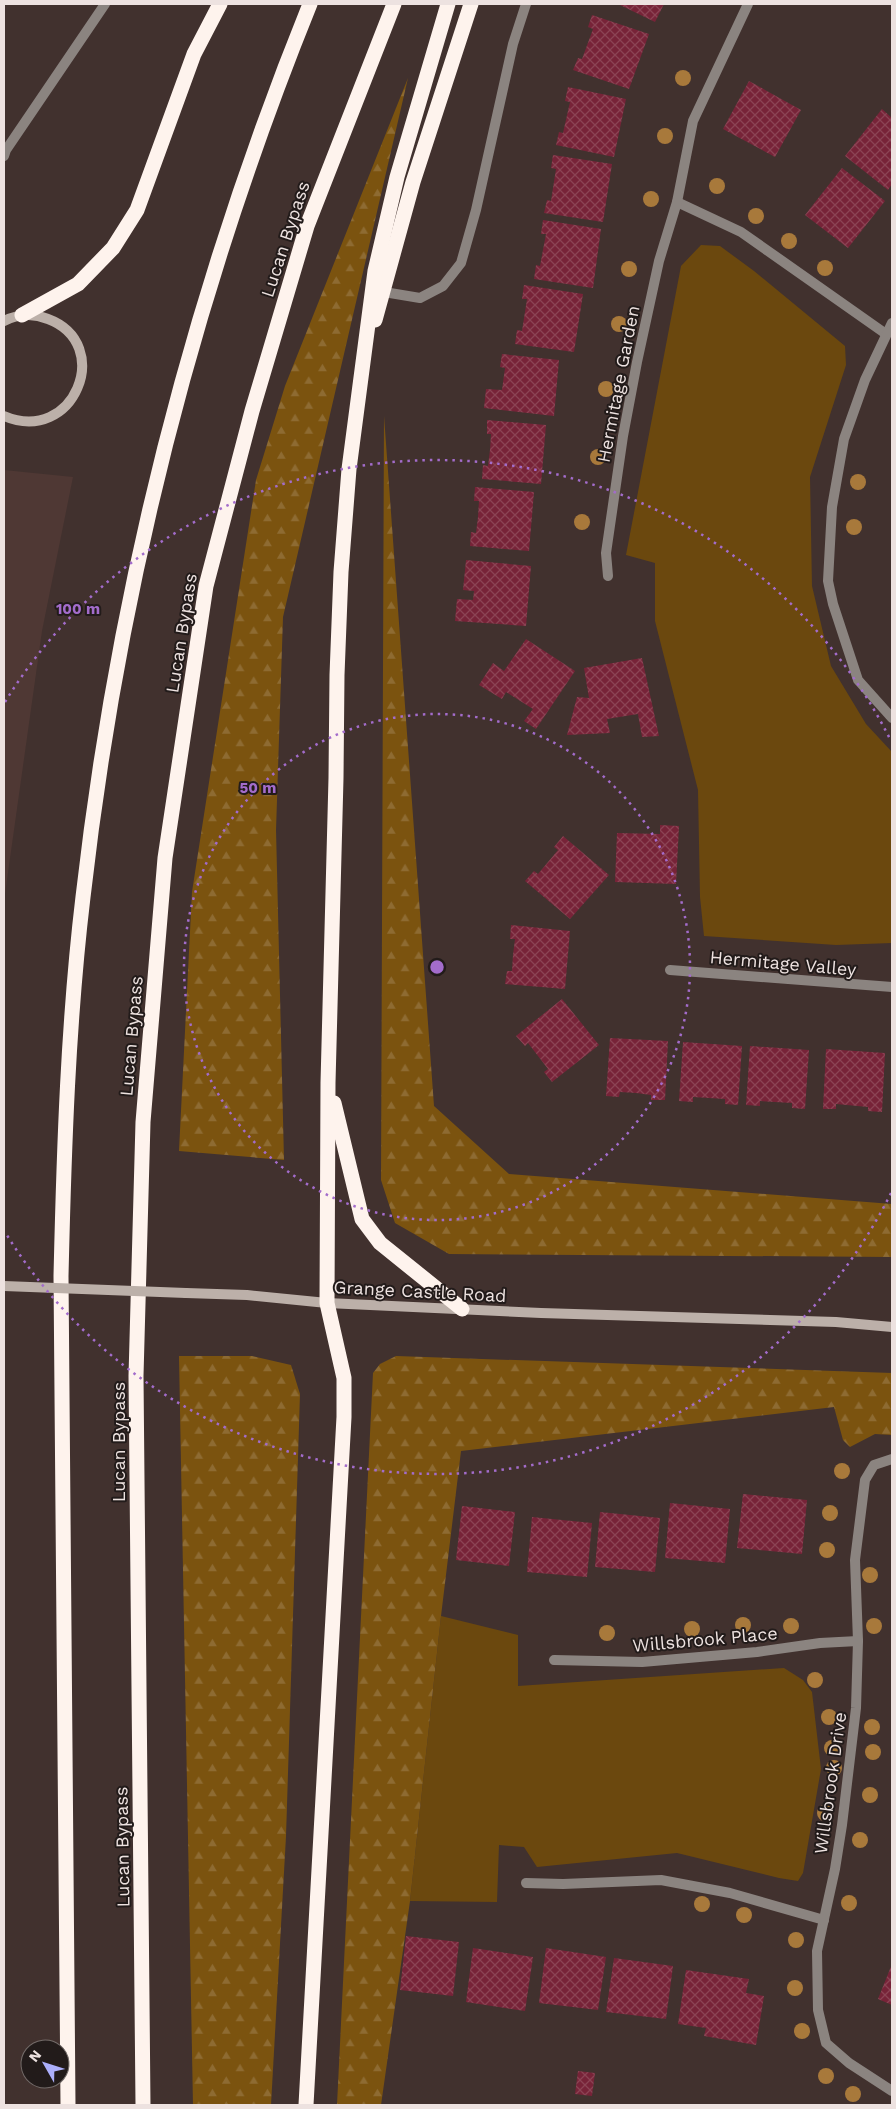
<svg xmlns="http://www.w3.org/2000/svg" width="896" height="2109" viewBox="0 0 896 2109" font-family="'Work Sans',sans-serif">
	<defs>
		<pattern id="forest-firs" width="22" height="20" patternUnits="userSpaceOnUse" patternTransform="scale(1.25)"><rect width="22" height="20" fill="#7b530f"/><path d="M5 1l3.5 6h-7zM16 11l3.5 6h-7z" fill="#8e6b32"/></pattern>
		<pattern id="building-cross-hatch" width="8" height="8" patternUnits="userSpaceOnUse" patternTransform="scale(1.25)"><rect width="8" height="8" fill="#772338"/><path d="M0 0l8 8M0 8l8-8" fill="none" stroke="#8b4354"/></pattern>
	</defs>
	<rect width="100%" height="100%" fill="#41312e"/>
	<polygon fill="#4f3834" points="4,470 73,477 42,631 4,901"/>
	<g fill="#6b480e">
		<polygon points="701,245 720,246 754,271 845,346 846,365 810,477 812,586 831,666 866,724 892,752 892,943 836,945 704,936 700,897 698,790 655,621 655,563 626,555 681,266"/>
		<polygon points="441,1616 518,1635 518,1686 784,1668 803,1680 812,1692 821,1769 803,1873 798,1881 779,1878 677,1853 537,1867 524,1847 499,1845 497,1902 410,1901"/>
	</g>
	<g fill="url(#forest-firs)">
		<polygon points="408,78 283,617 276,830 284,1160 179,1151 192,892 256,480 285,386"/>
		<polygon points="384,416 434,1106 509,1174 892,1204 892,1257 449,1254 395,1223 381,1180"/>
		<polygon points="179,1356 252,1356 291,1365 300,1394 286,1836 271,2105 193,2105"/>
		<polygon points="396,1356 892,1373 892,1435 875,1434 850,1447 843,1440 834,1407 461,1451 441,1616 410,1901 381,2105 337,2105 373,1373 380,1364"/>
	</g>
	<g fill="url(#building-cross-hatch)">
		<polygon points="618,4 664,4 655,22"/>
		<polygon points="592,15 649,34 629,89 573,70 578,58 582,59 593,29 588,27"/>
		<polygon points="749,81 801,110 775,157 723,129"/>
		<polygon points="568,87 626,99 614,157 556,145 559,132 563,133 570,102 565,101"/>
		<polygon points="882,109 892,118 892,184 888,190 845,156"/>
		<polygon points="553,155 612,164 603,222 544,213 547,200 551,201 556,169 551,168"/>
		<polygon points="842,168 885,201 848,248 805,215"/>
		<polygon points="543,220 601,229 593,288 534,279 536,265 540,266 546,234 541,234"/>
		<polygon points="524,285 583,294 574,352 515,344 517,330 522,331 527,299 522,299"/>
		<polygon points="502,354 559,360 554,416 484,408 486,389 502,390 505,368 500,367"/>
		<polygon points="487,420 546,425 541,484 482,479 483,465 488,466 490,450 491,434 487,434"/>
		<polygon points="475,487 534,492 529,551 470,546 471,532 476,533 478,517 479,501 474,501"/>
		<polygon points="466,560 531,566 526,626 455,621 457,599 473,600 474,591 463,590"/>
		<polygon points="526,639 575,671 536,729 524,721 533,709 506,692 502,699 479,685 493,663 504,671"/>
		<polygon points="642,658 659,736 642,737 638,714 607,719 610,733 567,735 577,697 589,698 584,668"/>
		<polygon points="660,825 679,826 676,884 615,882 617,833 660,834"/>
		<polygon points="563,836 609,875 570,919 525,881 534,871 538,874 558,850 554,847"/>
		<polygon points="511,925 570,931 565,989 505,984 507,971 512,971 513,955 515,939 510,939"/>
		<polygon points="562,999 599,1045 552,1082 544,1072 548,1069 528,1043 525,1046 516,1036"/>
		<polygon points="610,1038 668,1041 665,1100 651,1100 651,1095 636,1093 620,1092 619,1097 606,1096"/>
		<polygon points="683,1042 742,1046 738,1105 725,1104 725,1099 693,1097 693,1102 679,1101"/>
		<polygon points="750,1046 809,1050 805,1109 792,1108 792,1103 760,1101 760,1106 746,1105"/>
		<polygon points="826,1049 885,1053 882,1112 868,1111 868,1107 836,1104 836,1109 823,1109"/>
		<polygon points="743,1494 807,1500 802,1554 737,1548"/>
		<polygon points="670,1503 730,1509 725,1563 665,1558"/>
		<polygon points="462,1506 515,1512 509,1566 456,1560"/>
		<polygon points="600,1512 660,1518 655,1572 595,1567"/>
		<polygon points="532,1517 592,1523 587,1577 527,1572"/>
		<polygon points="406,1936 459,1942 453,1996 400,1990"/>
		<polygon points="473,1948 533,1957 525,2011 466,2002"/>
		<polygon points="546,1948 606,1957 598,2010 539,2003"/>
		<polygon points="614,1958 673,1966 666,2019 606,2012"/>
		<polygon points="892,1964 892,2005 878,1999"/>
		<polygon points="686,1970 749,1979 746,1993 764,1996 756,2045 704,2036 706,2028 678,2024"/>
		<polygon points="578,2071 595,2073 592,2096 575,2094"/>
	</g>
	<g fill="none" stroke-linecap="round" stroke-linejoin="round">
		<g stroke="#8b8480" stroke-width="10">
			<polyline points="4,156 6,150 105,4"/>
			<polyline points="384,292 420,298 443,286 461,263 476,210 513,44 526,4"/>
		</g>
		<g stroke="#8b8480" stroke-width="10">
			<polyline points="677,202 741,232 886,334"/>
			<polyline points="892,323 865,380 844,439 832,507 828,581 833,604 858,680 892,718"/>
			<polyline points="608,576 606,553 623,436 637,362 659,261 677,202 693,121 748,4"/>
			<polyline points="670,970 892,987"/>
			<polyline points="892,1459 874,1465 865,1480 855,1560 858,1641 856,1708 842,1825 835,1869 817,1951 818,2010 826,2043 849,2063 892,2091"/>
			<polyline points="554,1660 642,1662 757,1652 820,1643 858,1641"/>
			<polyline points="526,1883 563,1884 661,1880 730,1893 824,1920"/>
		</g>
		<g stroke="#bcb0a9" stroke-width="10">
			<path d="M 4,321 C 18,314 33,313 48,319 C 115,344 74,446 4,416"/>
			<polyline points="186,1293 247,1295 327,1303 541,1313 836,1322 892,1327"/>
		</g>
		<g stroke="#fef3ed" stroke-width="15">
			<polyline points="22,315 78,284 113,248 137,210 194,54 220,4"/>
			<polyline points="375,320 413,182 471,4"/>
			<polyline points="334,1103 362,1219 380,1243 462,1309"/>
			<path d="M 68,2105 L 61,1276 C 64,1149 68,1023 83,897 C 118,589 194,291 310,4"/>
			<polyline points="143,2105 136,1376 143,1122 165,858 206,586 252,411 307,226 394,4"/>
			<polyline points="306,2105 344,1417 344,1378 327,1303 328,1083 336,778 337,675 341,572 349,469 375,271 397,177 448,4"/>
		</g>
		<polyline stroke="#bcb0a9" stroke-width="10" points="4,1286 186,1293"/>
	</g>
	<g fill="#a8793b">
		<circle cx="683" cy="78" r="8"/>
		<circle cx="665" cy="136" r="8"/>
		<circle cx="717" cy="186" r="8"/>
		<circle cx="651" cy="199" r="8"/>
		<circle cx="756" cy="216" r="8"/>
		<circle cx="789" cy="241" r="8"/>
		<circle cx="825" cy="268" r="8"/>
		<circle cx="629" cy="269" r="8"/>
		<circle cx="619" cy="324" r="8"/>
		<circle cx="606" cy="389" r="8"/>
		<circle cx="598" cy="457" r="8"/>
		<circle cx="858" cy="482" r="8"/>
		<circle cx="582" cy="522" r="8"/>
		<circle cx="854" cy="527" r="8"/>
		<circle cx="842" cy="1471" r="8"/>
		<circle cx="830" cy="1513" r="8"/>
		<circle cx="827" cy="1550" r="8"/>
		<circle cx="870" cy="1575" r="8"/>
		<circle cx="743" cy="1625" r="8"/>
		<circle cx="791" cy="1626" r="8"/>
		<circle cx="874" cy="1626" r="8"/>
		<circle cx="692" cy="1629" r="8"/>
		<circle cx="607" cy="1633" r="8"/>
		<circle cx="815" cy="1680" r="8"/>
		<circle cx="829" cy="1717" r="8"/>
		<circle cx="872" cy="1727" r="8"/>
		<circle cx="832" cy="1748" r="8"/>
		<circle cx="873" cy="1752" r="8"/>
		<circle cx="834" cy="1768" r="8"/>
		<circle cx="870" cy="1795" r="8"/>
		<circle cx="825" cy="1813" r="8"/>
		<circle cx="860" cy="1840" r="8"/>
		<circle cx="849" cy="1903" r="8"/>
		<circle cx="702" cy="1904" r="8"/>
		<circle cx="744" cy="1915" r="8"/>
		<circle cx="796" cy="1940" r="8"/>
		<circle cx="795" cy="1988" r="8"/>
		<circle cx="802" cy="2031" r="8"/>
		<circle cx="826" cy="2076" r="8"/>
		<circle cx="853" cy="2094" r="8"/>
	</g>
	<g fill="none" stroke="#a36ccb" stroke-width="2.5" stroke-dasharray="2.5 5">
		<circle cx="437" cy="967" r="253"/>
		<path d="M891 1193A507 507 0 0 1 5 1232M5 702A507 507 0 0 1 891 741"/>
	</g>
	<g text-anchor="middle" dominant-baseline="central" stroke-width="4" stroke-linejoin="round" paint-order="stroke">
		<g font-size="18" fill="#ede2e0" stroke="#221b1a">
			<text transform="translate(285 239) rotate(-72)">Lucan Bypass</text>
			<text transform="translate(618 384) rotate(-79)">Hermitage Garden</text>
			<text transform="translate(181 633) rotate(-81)">Lucan Bypass</text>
			<text transform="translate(783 963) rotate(5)">Hermitage Valley</text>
			<text transform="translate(131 1036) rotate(-85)">Lucan Bypass</text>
			<text transform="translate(420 1291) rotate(3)">Grange Castle Road</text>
			<text transform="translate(118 1442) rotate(-90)">Lucan Bypass</text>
			<text transform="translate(705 1639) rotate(-5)">Willsbrook Place</text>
			<text transform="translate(830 1783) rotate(-82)">Willsbrook Drive</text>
			<text transform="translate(122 1847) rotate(-91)">Lucan Bypass</text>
		</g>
	</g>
	<circle cx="437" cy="967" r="8" fill="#a36ccb" stroke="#221b1a" stroke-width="2.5"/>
	<g font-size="15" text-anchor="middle" font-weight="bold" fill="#a36ccb" stroke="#221b1a" stroke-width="4" stroke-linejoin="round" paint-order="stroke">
		<text x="78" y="614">100 m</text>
		<text x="258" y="793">50 m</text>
	</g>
	<rect width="896" height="2109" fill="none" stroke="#ede2e0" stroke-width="10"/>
	<g transform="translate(45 2064) rotate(309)"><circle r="24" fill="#221b1a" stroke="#736b69"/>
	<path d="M0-4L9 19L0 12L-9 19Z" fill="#acaffb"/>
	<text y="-8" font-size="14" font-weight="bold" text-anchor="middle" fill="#ede2e0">N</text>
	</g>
</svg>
